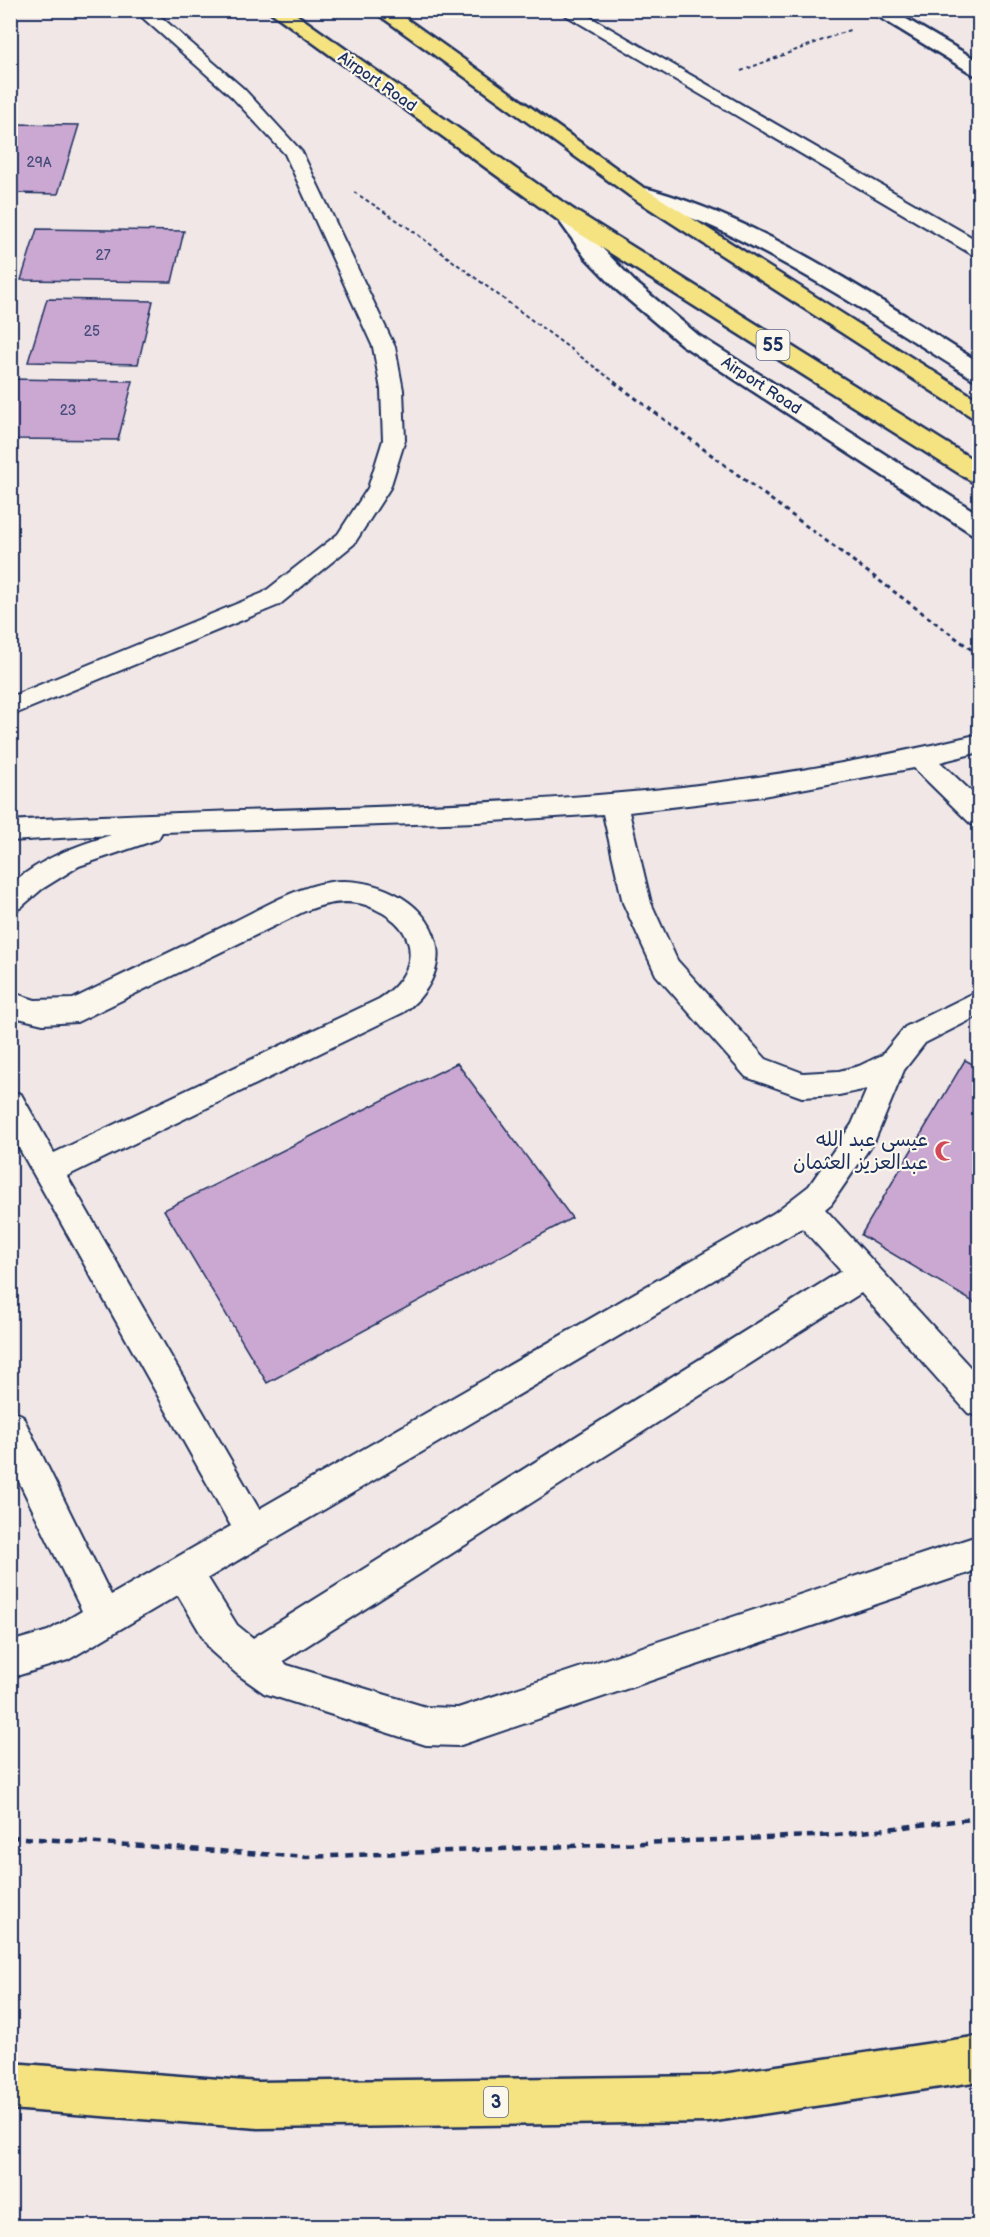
<svg xmlns="http://www.w3.org/2000/svg" width="990" height="2237" viewBox="0 0 990 2237" font-family="'Balsamiq Sans','Playpen Sans Arabic',sans-serif">
	<rect width="100%" height="100%" fill="#f1e7e7"/>
	<filter id="ink" filterUnits="userSpaceOnUse"><feTurbulence type="fractalNoise" baseFrequency=".0167" numOctaves="2"/><feDisplacementMap in="SourceGraphic" scale="12" xChannelSelector="R" yChannelSelector="G"/><feConvolveMatrix kernelMatrix="1 2 1 2 8 2 1 2 1" color-interpolation-filters="sRGB"/></filter>
	<g filter="url(#ink)">
		<g fill="#cba8d2" stroke="#1b2f5e" stroke-width="1.5">
			<polygon points="13,124 79,125 58,194 10,193 10,131"/>
			<polygon points="37,229 184,231 172,282 21,280"/>
			<polygon points="47,299 153,301 138,364 28,362"/>
			<polygon points="10,379 133,381 118,440 10,439"/>
			<polygon points="965,1060 980,1068 980,1306 861,1235"/>
			<polygon points="457,1063 572,1218 267,1383 164,1210"/>
		</g>
		<g fill="none" stroke-linecap="round" stroke-linejoin="round">
			<g stroke="#1b2f5e" stroke-width="4">
				<g id="service">
					<polygon points="134,10 153,10 244,89 302,152 395,347 403,390 405,440 390,488 354,544 279,605 10,716 10,697 263,593 338,534 368,488 383,440 381,390 373,347 285,154 232,97"/>
					<polygon points="557,10 578,10 980,242 980,257 973,255"/>
					<polygon points="960,10 980,10 980,21"/>
					<path d="M 980,734 L 980,752 L 940,762 L 980,800 L 980,827 L 971,824 L 914,768 L 763,796 L 629,812 L 651,903 L 677,960 L 766,1059 L 803,1073 L 839,1071 L 859,1066 L 882,1055 L 905,1027 L 980,990 L 980,1015 L 925,1043 L 904,1070 L 875,1140 L 831,1204 L 825,1209 L 980,1378 L 980,1417 L 968,1413 L 861,1293 L 283,1661 L 287,1665 L 426,1707 L 458,1708 L 980,1535 L 980,1569 L 458,1746 L 426,1745 L 264,1693 L 237,1674 L 211,1651 L 178,1595 L 68,1660 L 10,1678 L 10,1642 L 48,1631 L 82,1611 L 10,1463 L 10,1410 L 22,1415 L 111,1595 L 231,1526 L 10,1132 L 10,1091 L 21,1094 L 54,1153 L 379,999 C 415,977 423,936 383,913 C 375,909 367,904 357,903 C 338,900 321,905 303,912 L 77,1022 L 43,1024 L 10,1016 L 10,992 L 35,1000 L 73,999 C 126,973 180,947 233,922 C 264,907 296,887 330,882 C 370,876 426,898 436,942 C 443,969 426,996 404,1012 L 67,1176 L 259,1509 L 774,1213 L 809,1186 L 852,1124 L 867,1089 L 839,1095 L 802,1097 L 746,1077 L 656,975 L 623,903 L 603,814 L 477,822 L 162,832 L 158,839 L 79,866 L 42,889 L 20,908 L 10,911 L 10,885 C 42,858 73,847 111,835 L 10,841 L 10,821 C 206,808 403,811 598,795 C 726,785 854,764 980,734 ZM 802,1228 L 841,1271 L 253,1638 L 237,1625 L 208,1578 Z"/>
				</g>
			</g>
			<g stroke="#1b2f5e" stroke-width="5">
				<polygon id="minor" points="868,10 891,10 980,62 980,76 973,74"/>
			</g>
			<g stroke="#1b2f5e" stroke-width="5">
				<g id="secondary">
					<path d="M 637,186 C 759,216 874,297 980,363 L 980,380 L 972,378 C 891,327 810,274 724,232 C 694,217 661,208 630,196 L 626,192 L 630,188 Z"/>
					<polygon points="566,209 574,210 601,247 634,281 698,335 980,515 980,535 971,533 682,345 618,291 585,257 555,215 558,210"/>
				</g>
			</g>
			<g stroke="#1b2f5e" stroke-width="5">
				<polygon id="primary" points="980,2036 980,2081 709,2122 258,2128 10,2109 10,2063 258,2082 709,2076"/>
			</g>
			<g stroke="#1b2f5e" stroke-width="5">
				<g id="trunk">
					<polygon points="268,10 290,10 574,210 980,464 980,483 971,481 558,220"/>
					<polygon points="372,10 394,10 644,188 980,401 980,419 972,417 630,196"/>
				</g>
			</g>
			<g stroke="#1b2f5e" stroke-width="2" stroke-dasharray="4 3" stroke-linecap="butt">
				<polyline points="741,71 852,29"/>
				<polyline points="354,192 406,226 616,383"/>
			</g>
			<polyline stroke="#1b2f5e" stroke-width="3" stroke-dasharray="4.5 4" stroke-linecap="butt" points="614,382 980,656"/>
			<polyline stroke="#1b2f5e" stroke-width="4.5" stroke-dasharray="8 6" stroke-linecap="butt" points="10,1837 307,1857 836,1835 980,1818"/>
			<use href="#service" fill="#fbf7ec" fill-rule="evenodd"/>
			<use href="#minor" fill="#fbf7ec" fill-rule="evenodd"/>
			<use href="#secondary" fill="#fbf7ec" fill-rule="evenodd"/>
			<use href="#primary" fill="#f5e382" fill-rule="evenodd"/>
			<use href="#trunk" fill="#f5e382" fill-rule="evenodd"/>
		</g>
	</g>
	<defs>
		<g id="mosque-bare" transform="scale(1.62)"><path d="M3.5-4.9A6 6 0 1 0 3.5 4.9A5 5 0 1 1 3.5-4.9Z" fill="#d1495b" stroke="#fbf7ec" stroke-width="2.5" paint-order="stroke"/></g>
	</defs>
	<g fill-rule="evenodd">
		<use href="#mosque-bare" x="945" y="1151"/>
	</g>
	<g text-anchor="middle" dominant-baseline="central" stroke-width="4.5" stroke-linejoin="round" paint-order="stroke">
		<g font-size="14" fill="#474d7b">
			<text x="39" y="162">29A</text>
			<text x="103" y="255">27</text>
			<text x="92" y="331">25</text>
			<text x="68" y="410">23</text>
		</g>
		<g font-size="16" fill="#1b2f5e" stroke="#fbf7ec">
			<text transform="translate(377 82) rotate(35)">Airport Road</text>
			<text transform="translate(761 386) rotate(33)">Airport Road</text>
		</g>
		<g fill="#fbf7ec" stroke="#5e6b89" stroke-width="1.5">
			<rect x="756.5" y="330" width="33" height="30" rx="4.5"/>
			<rect x="484" y="2087" width="24" height="30" rx="4.5"/>
		</g>
		<g font-size="18" font-weight="bold" fill="#1b2f5e">
			<text x="773" y="345">55</text>
			<text x="496" y="2102">3</text>
		</g>
		<g font-size="20" fill="#1b2f5e" stroke="#fbf7ec" text-anchor="end">
			<text x="928" y="1140">عيسى عبد الله<tspan x="928" dy="23">عبدالعزيز العثمان</tspan></text>
		</g>
	</g>
	<rect width="990" height="2237" fill="none" stroke="#fbf7ec" stroke-width="36"/>
	<rect x="18" y="18" width="954" height="2201" fill="none" stroke="#1b2f5e" stroke-width="2" filter="url(#ink)"/>
</svg>
